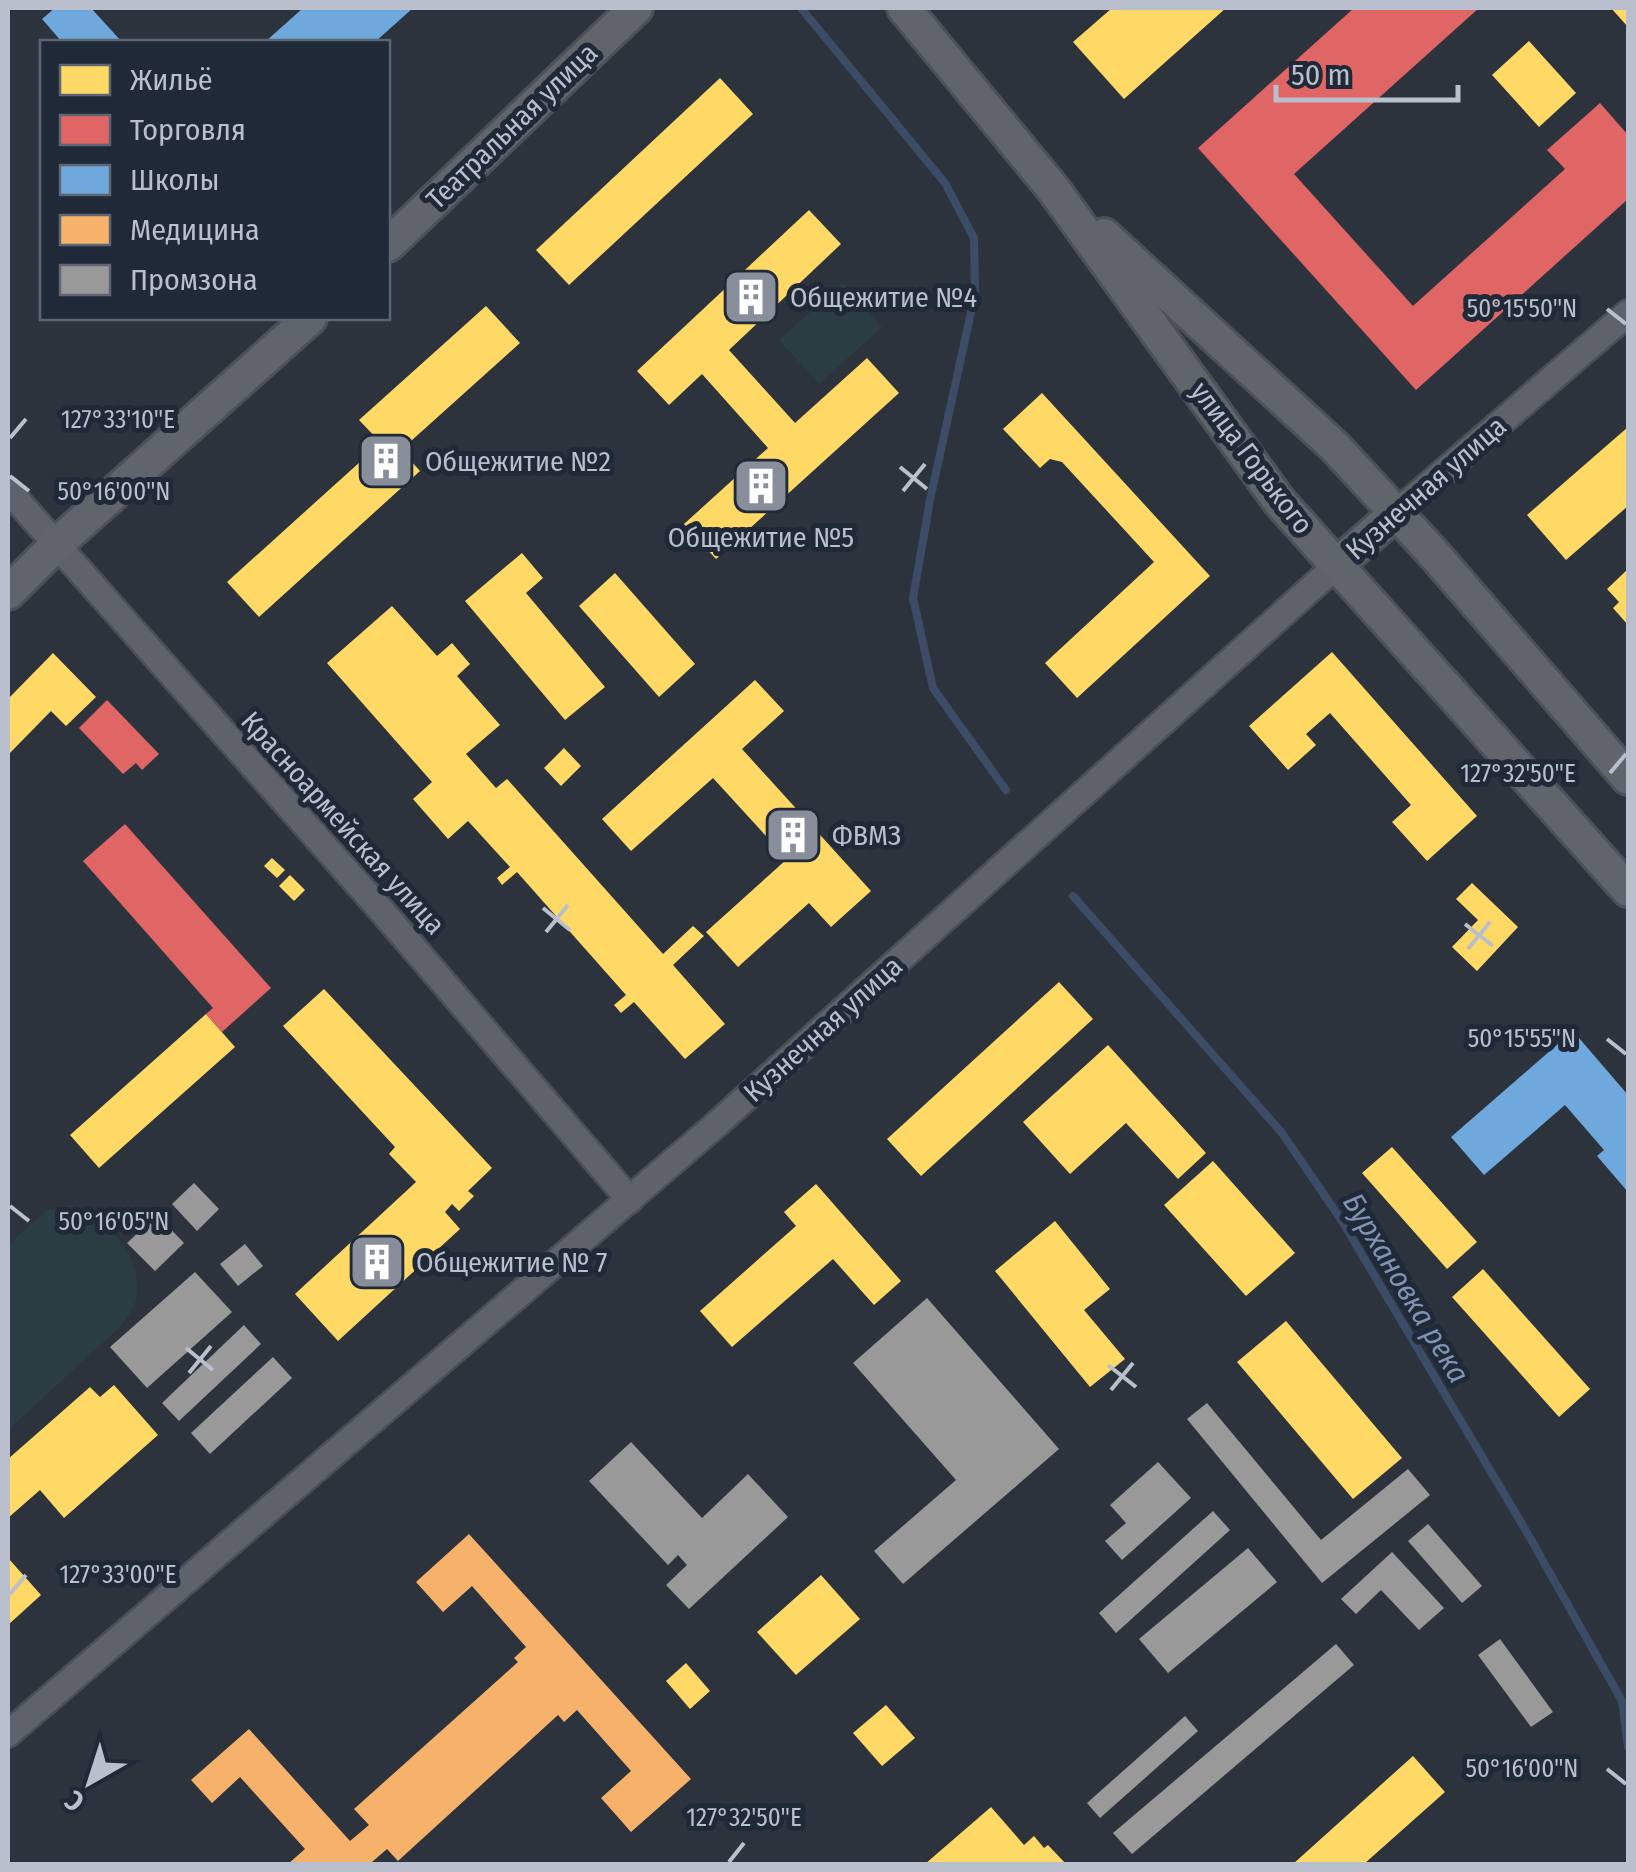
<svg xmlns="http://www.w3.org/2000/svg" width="1636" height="1872" viewBox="0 0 1636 1872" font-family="'Fira Sans Condensed',sans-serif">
	<rect width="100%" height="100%" fill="#2d333d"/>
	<g fill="#2a3d43">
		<polygon points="843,283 882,327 819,384 779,340"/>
		<path d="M 68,1206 C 105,1215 142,1254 137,1296 C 135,1307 128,1316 122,1325 L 8,1430 L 8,1245 L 46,1211 Z"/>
	</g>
	<g fill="#ffd966">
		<polygon points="1112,8 1226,8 1124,99 1073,42"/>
		<polygon points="1611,8 1628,8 1628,27"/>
		<polygon points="1529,41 1576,93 1539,127 1492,75"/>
		<polygon points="720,78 753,114 569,285 536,250"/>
		<polygon points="809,210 841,244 729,350 795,423 867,358 899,393 716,559 684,524 768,448 702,374 669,405 637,371"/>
		<polygon points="486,306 520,343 401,450 420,471 259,617 227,582 381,443 359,420"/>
		<polygon points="1042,393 1210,576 1077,698 1045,663 1154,562 1062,462 1050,459 1040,468 1003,429"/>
		<polygon points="1628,427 1628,506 1566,560 1527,515"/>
		<polygon points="522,553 543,578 526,593 605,687 565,720 465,601"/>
		<polygon points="1628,569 1628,625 1613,608 1619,602 1607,589"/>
		<polygon points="615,573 695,664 659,697 579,606"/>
		<polygon points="392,606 437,656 452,643 470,664 457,676 500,725 466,754 496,788 507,779 663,954 693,926 704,936 673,965 725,1024 685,1059 634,1002 621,1013 614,1005 626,995 517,872 502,885 497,878 510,867 468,821 448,839 413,799 432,782 327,663"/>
		<polygon points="1332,652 1477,816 1427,861 1392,822 1411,805 1330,713 1306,734 1316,745 1288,770 1249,726"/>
		<polygon points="53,653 96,697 66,726 51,711 8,755 8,699"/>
		<polygon points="755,680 784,711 742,749 871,891 831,927 809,903 738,967 706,932 787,859 713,778 631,851 602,819"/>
		<polygon points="564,748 581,766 561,786 544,768"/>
		<polygon points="272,858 285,870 277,878 264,866"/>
		<polygon points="290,875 305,890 294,901 279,886"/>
		<polygon points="1472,883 1518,927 1477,971 1452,947 1478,920 1456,899"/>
		<polygon points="1059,982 1093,1019 921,1176 887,1139"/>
		<polygon points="324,989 492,1168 468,1191 474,1196 459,1211 452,1204 445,1212 460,1229 338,1341 295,1294 416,1182 389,1154 395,1147 283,1026"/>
		<polygon points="206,1014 235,1047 99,1168 70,1135"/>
		<polygon points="1108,1045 1206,1153 1178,1179 1126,1123 1070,1174 1023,1122"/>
		<polygon points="1392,1147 1477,1242 1447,1269 1362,1173"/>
		<polygon points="1213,1161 1295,1253 1246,1296 1164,1205"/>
		<polygon points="816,1184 901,1281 874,1305 833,1259 732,1347 700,1311 796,1226 784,1212"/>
		<polygon points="1055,1221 1110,1289 1084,1310 1125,1359 1090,1387 995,1271"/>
		<polygon points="1483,1269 1590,1389 1559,1417 1452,1297"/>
		<polygon points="1286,1321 1402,1458 1353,1499 1237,1362"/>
		<polygon points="114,1385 158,1435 64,1518 40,1490 8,1518 8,1459 90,1387 100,1397"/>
		<polygon points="9,1559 41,1595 8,1625 8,1561"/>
		<polygon points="821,1575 860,1619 796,1675 757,1632"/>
		<polygon points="686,1663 710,1691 690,1709 666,1681"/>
		<polygon points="886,1705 915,1738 882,1766 853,1733"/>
		<polygon points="1413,1756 1445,1792 1364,1864 1293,1864"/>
		<polygon points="991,1807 1024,1845 1034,1836 1044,1848 1048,1845 1066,1864 925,1864"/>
	</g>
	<g fill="#e06666">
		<polygon points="1354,8 1479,8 1294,174 1413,306 1565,169 1547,150 1600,103 1628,135 1628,199 1416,390 1198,148"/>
		<polygon points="107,700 159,754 142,770 136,763 123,774 79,728"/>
		<polygon points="125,824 271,988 222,1032 206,1014 213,1008 83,861"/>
	</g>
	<g fill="#6fa8dc">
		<polygon points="55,8 91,8 122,42 62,42 42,19"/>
		<polygon points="303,8 413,8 375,42 265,42"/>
		<polygon points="1573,1031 1628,1095 1628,1192 1597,1156 1604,1150 1565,1105 1484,1175 1451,1137"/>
	</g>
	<polygon fill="#f6b26b" points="469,1534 691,1779 631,1832 601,1798 631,1771 577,1710 564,1722 558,1715 398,1861 387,1849 372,1862 374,1864 288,1864 305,1849 240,1777 212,1803 191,1780 249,1729 350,1841 369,1825 354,1809 518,1662 514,1658 526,1647 472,1586 443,1612 416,1582"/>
	<g fill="#999">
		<polygon points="194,1183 219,1209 197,1231 172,1204"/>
		<polygon points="157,1215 184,1243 155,1271 127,1243"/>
		<polygon points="245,1244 263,1266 238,1286 220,1264"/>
		<polygon points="195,1272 232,1312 147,1388 110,1347"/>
		<polygon points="927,1298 1059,1449 903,1584 874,1551 956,1480 853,1363"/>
		<polygon points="244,1325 261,1344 179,1421 162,1403"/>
		<polygon points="273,1357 292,1378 210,1454 191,1433"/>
		<polygon points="1207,1403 1321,1540 1408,1469 1430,1495 1322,1583 1187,1419"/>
		<polygon points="631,1442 702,1518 748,1474 788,1517 689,1609 666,1585 687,1565 678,1555 668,1565 589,1481"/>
		<polygon points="1158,1462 1191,1498 1122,1560 1105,1541 1126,1523 1110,1505"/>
		<polygon points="1213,1511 1230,1530 1116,1633 1099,1613"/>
		<polygon points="1428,1524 1482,1586 1462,1603 1408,1541"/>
		<polygon points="1248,1548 1277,1582 1168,1673 1139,1639"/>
		<polygon points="1392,1552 1444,1608 1419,1630 1381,1590 1356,1614 1341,1599"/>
		<polygon points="1500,1639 1553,1712 1531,1727 1478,1655"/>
		<polygon points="1336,1644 1354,1665 1132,1854 1113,1833"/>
		<polygon points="1185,1716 1198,1731 1100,1818 1087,1803"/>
	</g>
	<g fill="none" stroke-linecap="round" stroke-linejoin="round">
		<g stroke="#3c4c67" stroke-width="8">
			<polyline points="801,8 945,183 974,238 975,294 930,500 913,598 933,688 1006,790"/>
			<polyline points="1073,896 1282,1133 1342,1221 1525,1529 1622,1701 1628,1747"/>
		</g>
		<g stroke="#4a4e56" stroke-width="30">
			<g id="tertiary">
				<polyline points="8,490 382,911 630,1200"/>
				<polyline points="1396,513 1628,313"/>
				<polyline points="8,1734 718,1123 1337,565"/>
			</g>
		</g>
		<g stroke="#4b5059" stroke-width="38">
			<g id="primary">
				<polyline points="904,8 1054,190 1279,501 1628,890"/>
				<polyline points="1104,235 1335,447 1433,553 1628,778"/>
				<polyline points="388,245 636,8"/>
				<polyline points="1337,565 1396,513"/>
				<polyline points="8,593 57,544 310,318"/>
			</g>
		</g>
		<use href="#tertiary" stroke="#5e626a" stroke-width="25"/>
		<use href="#primary" stroke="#60646b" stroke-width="32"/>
	</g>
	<path fill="none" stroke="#b9bfcc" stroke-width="4" d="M 1607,309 L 1626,324M 10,438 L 26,419M 900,467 L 927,489M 10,476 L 29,491M 903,491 L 925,464M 1610,773 L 1626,754M 543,908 L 570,930M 1465,924 L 1493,946M 546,932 L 568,905M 1468,949 L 1490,922M 1607,1039 L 1626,1054M 10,1206 L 29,1221M 186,1348 L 213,1370M 1108,1365 L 1136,1387M 189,1373 L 211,1346M 1111,1390 L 1133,1363M 10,1594 L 26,1575M 1607,1769 L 1626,1784M 729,1862 L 744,1843"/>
	<defs>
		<g id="building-square" transform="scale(2.875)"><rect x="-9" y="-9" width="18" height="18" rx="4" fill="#888e9a" stroke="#202938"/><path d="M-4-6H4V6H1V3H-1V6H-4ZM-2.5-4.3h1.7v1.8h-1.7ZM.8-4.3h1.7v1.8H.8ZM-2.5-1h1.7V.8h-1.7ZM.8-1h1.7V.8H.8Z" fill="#fff"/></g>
	</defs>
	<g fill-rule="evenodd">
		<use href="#building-square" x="751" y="297"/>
		<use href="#building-square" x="386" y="461"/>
		<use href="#building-square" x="761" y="486"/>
		<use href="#building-square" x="793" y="835"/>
		<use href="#building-square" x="377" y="1262"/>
	</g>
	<g text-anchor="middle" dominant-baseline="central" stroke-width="10" stroke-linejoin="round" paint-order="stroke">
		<g font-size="28" fill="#b9bfcc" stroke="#202938">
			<text transform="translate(512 126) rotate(-44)">Театральная улица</text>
			<text transform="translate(1252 458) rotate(53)">улица Горького</text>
			<text transform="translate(1426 488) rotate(-41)">Кузнечная улица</text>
			<text transform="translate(343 823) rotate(48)">Красноармейская улица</text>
			<text transform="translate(823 1029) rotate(-42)">Кузнечная улица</text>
		</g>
		<g font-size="28" fill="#b9bfcc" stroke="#202938" text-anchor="start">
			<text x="790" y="297">Общежитие №4</text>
			<text x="425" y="461">Общежитие №2</text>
			<text x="761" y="537" text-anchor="middle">Общежитие №5</text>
			<text x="832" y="835">ФВМЗ</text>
			<text x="416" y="1262">Общежитие № 7</text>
		</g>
		<g font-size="30" font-style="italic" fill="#8094b2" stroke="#202938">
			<text transform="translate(1406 1288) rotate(59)">Бурхановка река</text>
		</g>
	</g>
	<g font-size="25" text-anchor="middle" fill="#b9bfcc" stroke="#202938" stroke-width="10" stroke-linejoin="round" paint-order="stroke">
		<text x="1522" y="317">50°15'50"N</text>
		<text x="118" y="428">127°33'10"E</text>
		<text x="114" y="500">50°16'00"N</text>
		<text x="1518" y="782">127°32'50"E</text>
		<text x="1522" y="1047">50°15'55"N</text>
		<text x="114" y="1230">50°16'05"N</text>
		<text x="118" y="1583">127°33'00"E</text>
		<text x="1522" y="1777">50°16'00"N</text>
		<text x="744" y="1826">127°32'50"E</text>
	</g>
	<rect width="1636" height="1872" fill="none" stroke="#b9bfcc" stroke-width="20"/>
	<rect x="40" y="40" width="350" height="280" fill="#202938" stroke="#5d6573" stroke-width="2.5"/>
	<rect x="60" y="65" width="50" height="30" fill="#ffd966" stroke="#5d6573" stroke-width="2.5"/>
	<text x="130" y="90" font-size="30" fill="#b9bfcc">Жильё</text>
	<rect x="60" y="115" width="50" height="30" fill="#e06666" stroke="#5d6573" stroke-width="2.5"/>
	<text x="130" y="140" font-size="30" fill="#b9bfcc">Торговля</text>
	<rect x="60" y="165" width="50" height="30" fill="#6fa8dc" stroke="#5d6573" stroke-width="2.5"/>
	<text x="130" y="190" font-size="30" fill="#b9bfcc">Школы</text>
	<rect x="60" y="215" width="50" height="30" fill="#f6b26b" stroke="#5d6573" stroke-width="2.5"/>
	<text x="130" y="240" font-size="30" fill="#b9bfcc">Медицина</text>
	<rect x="60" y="265" width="50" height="30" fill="#999999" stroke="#5d6573" stroke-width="2.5"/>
	<text x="130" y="290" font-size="30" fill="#b9bfcc">Промзона</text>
	<g transform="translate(90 1782) rotate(219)" stroke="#202938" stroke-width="8" paint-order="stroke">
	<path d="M0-8L18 38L0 25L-18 38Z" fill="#b9bfcc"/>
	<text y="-15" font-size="28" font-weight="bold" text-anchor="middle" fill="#b9bfcc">С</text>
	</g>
	<path d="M1276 85v15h182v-15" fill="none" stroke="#b9bfcc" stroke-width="5"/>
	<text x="1291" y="85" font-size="30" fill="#b9bfcc" stroke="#202938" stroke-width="8" paint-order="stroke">50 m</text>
</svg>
